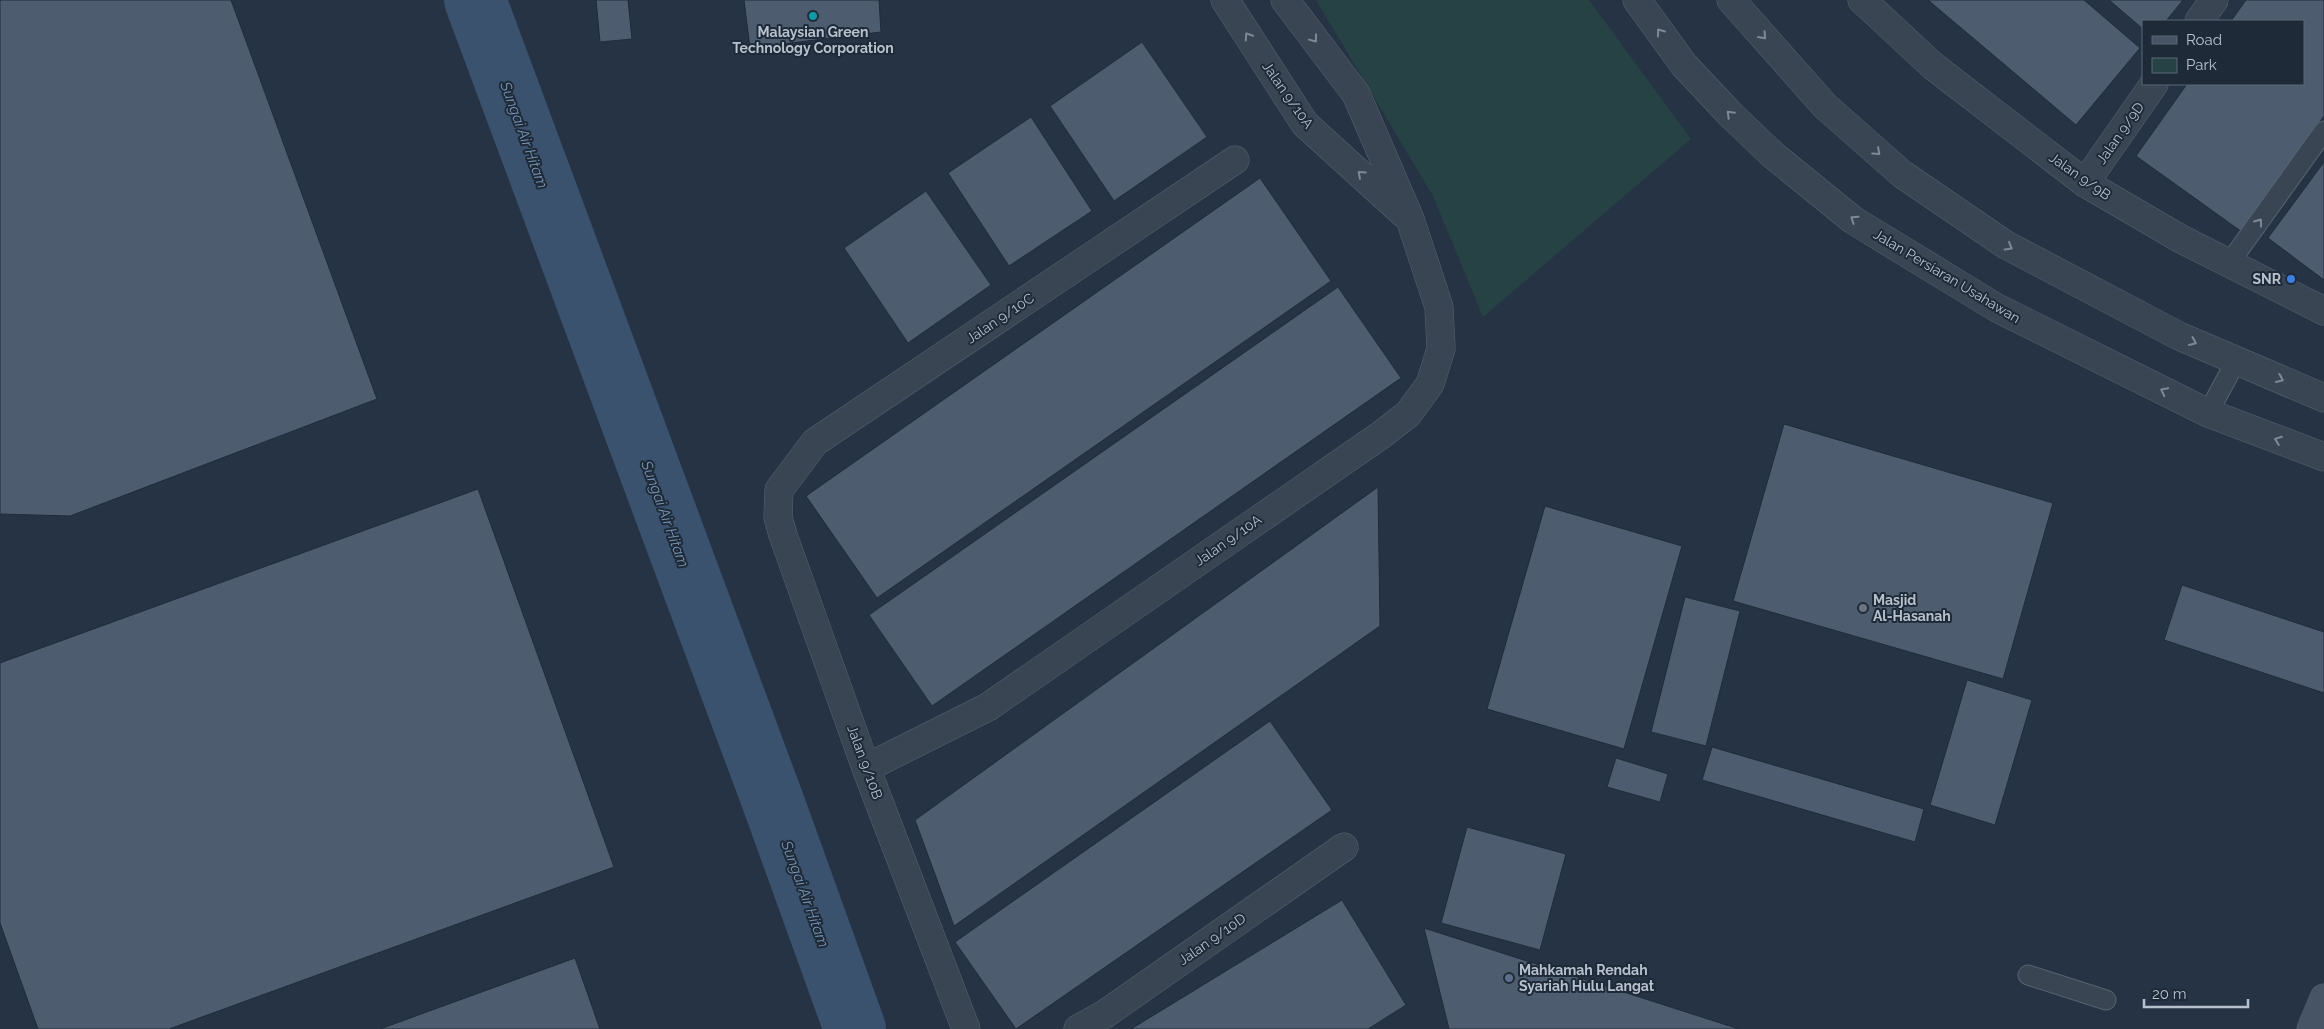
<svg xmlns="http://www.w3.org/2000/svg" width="2324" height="1029" viewBox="0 0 2324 1029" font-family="Raleway,sans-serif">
	<rect width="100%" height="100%" fill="#253344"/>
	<polygon fill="#274244" points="1316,0 1589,0 1691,139 1483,317 1433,196"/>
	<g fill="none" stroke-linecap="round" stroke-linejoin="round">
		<polyline stroke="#3a526d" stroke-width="62" points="475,0 775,807 855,1029"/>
	</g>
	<g fill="#4e5c6f" stroke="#202c3a">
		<polygon points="0,0 231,0 377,399 70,516 0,514"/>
		<polygon points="596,0 628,0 632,39 600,42"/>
		<polygon points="744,0 879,0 881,32 750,48"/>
		<polygon points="1928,0 2084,0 2140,48 2076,125"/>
		<polygon points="2109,0 2183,0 2166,21 2143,21 2143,29"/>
		<polygon points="2246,0 2324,0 2324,116 2242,232 2136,156 2187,84 2303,84 2303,21 2231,21"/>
		<polygon points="1142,42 1207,137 1114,201 1050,106"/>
		<polygon points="1031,117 1092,211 1009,266 948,173"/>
		<polygon points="2324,162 2324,280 2268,238"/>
		<polygon points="1260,178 1331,281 877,598 806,496"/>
		<polygon points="926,191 991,285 908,343 844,248"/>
		<polygon points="1338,287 1401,378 932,706 869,615"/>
		<polygon points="1784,424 2053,503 2003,679 1733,601"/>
		<polygon points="1378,487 1380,626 954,926 915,820"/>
		<polygon points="478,489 614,867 169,1029 38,1029 0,923 0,663"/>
		<polygon points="1545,506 1682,546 1624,749 1487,709"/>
		<polygon points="2182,585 2324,632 2324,693 2164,640"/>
		<polygon points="1685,597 1740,611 1706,746 1651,732"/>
		<polygon points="1967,680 2032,700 1995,825 1930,805"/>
		<polygon points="1270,721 1332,810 1016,1029 955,942"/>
		<polygon points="1712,747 1924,809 1915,842 1702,780"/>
		<polygon points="1616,758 1668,774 1660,802 1607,787"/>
		<polygon points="1467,827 1566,854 1540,950 1441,923"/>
		<polygon points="1342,900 1406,1005 1368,1029 1131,1029"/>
		<polygon points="1424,928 1739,1029 1449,1029"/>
		<polygon points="575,958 600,1029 380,1029"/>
	</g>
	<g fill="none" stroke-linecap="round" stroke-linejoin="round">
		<g stroke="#586370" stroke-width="21">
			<g id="service">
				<polyline points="2230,262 2324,131"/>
				<polyline points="2208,413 2236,361"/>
				<polyline points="2028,975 2106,1000"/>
			</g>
		</g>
		<g stroke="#586370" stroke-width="29">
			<g id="minor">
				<polyline points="1225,0 1305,124 1403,213"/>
				<polyline points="1862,0 1933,66 2085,183 2181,239 2324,311"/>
				<polyline points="2199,21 2214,0"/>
				<polyline points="2085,183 2154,84"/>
				<polyline points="866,768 988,707 1381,435 1408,414 1430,384 1441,349 1439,307 1410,219 1356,94 1285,0"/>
				<polyline points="966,1029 866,768 783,535 778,517 779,490 815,442 1235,160"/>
				<polyline points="1078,1029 1105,1014 1344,847"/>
			</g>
		</g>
		<g stroke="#586370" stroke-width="29">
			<g id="tertiary">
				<polyline points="1637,0 1684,65 1730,114 1773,155 1853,220 1997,308 2208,413 2324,457"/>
				<polyline points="1731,0 1825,106 1902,174 2006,245 2179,336 2324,398"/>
			</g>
		</g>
		<g stroke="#586370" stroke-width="29">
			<polyline id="secondary" points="2311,1029 2324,998"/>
		</g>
		<use href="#service" stroke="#394553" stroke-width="19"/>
		<use href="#minor" stroke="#394553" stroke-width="28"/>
		<use href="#tertiary" stroke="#394553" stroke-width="28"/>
		<use href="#secondary" stroke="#475466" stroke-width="28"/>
	</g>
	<defs><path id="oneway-chevron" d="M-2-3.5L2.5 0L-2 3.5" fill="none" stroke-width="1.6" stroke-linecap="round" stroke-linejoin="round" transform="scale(1.25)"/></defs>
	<g stroke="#7e8996">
		<use href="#oneway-chevron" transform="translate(1660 32) rotate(-126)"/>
		<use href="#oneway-chevron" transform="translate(1248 36) rotate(-123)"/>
		<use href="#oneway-chevron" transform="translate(1763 36) rotate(48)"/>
		<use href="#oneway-chevron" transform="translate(1314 39) rotate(53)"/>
		<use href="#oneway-chevron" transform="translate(1730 114) rotate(-135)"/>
		<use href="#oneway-chevron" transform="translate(1877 152) rotate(42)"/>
		<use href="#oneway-chevron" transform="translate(1361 174) rotate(-138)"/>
		<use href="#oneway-chevron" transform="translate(1854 219) rotate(-145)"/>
		<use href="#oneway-chevron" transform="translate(2259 222) rotate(-54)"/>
		<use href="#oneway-chevron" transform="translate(2009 247) rotate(30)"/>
		<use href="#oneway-chevron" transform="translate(2193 342) rotate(24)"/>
		<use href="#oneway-chevron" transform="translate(2280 379) rotate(23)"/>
		<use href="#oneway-chevron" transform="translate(2164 391) rotate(-153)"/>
		<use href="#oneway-chevron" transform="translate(2278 440) rotate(-159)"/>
	</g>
	<circle fill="#0f9aa8" stroke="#1e2a38" stroke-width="2" cx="813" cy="16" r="5"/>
	<circle fill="#3f7fe0" stroke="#1e2a38" stroke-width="2" cx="2291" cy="279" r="5"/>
	<circle fill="#6b7280" stroke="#1e2a38" stroke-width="2" cx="1863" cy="608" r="5"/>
	<circle fill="#5c6f8a" stroke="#1e2a38" stroke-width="2" cx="1509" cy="978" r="5"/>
	<g text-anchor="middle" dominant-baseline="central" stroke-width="4" stroke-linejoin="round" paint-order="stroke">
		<g font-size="14" font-weight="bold" fill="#b7c0cd" stroke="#1e2a38" text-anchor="start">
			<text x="813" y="32" text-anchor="middle">Malaysian Green<tspan x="813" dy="16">Technology Corporation</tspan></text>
			<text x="2281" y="279" text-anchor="end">SNR</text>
			<text x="1873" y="600">Masjid<tspan x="1873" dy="16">Al-Hasanah</tspan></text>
			<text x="1519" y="970">Mahkamah Rendah<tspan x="1519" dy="16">Syariah Hulu Langat</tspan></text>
		</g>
		<g font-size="14" fill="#b7c0cd" stroke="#1e2a38">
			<text transform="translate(1288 95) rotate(55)">Jalan 9/10A</text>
			<text transform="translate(2120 133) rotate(-55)">Jalan 9/9D</text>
			<text transform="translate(2080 176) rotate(35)">Jalan 9/9B</text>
			<text transform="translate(1947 276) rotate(31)">Jalan Persiaran Usahawan</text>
			<text transform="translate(1000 318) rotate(-34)">Jalan 9/10C</text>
			<text transform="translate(1228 540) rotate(-35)">Jalan 9/10A</text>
			<text transform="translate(865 762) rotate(70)">Jalan 9/10B</text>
			<text transform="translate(1212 939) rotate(-35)">Jalan 9/10D</text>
		</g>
		<g font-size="15" font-style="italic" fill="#7592b1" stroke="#1e2a38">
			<text transform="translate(524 135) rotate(70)">Sungai Air Hitam</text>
			<text transform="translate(665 514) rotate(70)">Sungai Air Hitam</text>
			<text transform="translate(805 894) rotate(70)">Sungai Air Hitam</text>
		</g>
	</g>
	<rect x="2142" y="20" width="162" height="65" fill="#1e2a38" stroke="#5b6674"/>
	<rect x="2152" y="36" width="25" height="8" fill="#475466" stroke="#5b6674"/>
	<text x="2186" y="45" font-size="15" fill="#b7c0cd">Road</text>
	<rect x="2152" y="58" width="25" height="15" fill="#274244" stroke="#5b6674"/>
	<text x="2186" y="70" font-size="15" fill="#b7c0cd">Park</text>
	<path d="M2144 999v8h104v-8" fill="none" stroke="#b7c0cd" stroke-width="2.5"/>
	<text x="2152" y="999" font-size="15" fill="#b7c0cd" stroke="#1e2a38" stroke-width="4" paint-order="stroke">20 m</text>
</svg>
